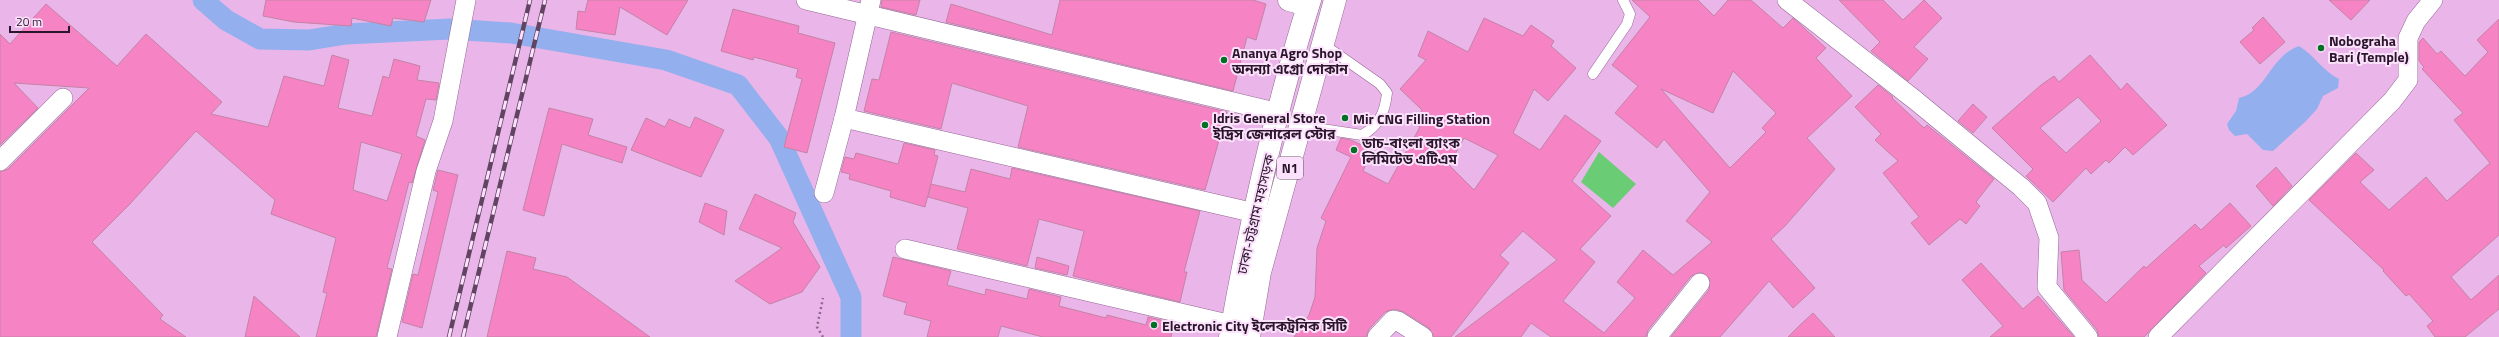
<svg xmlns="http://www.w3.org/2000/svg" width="2499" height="337" viewBox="0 0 2499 337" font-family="'Titillium Web','Noto Sans Bengali',sans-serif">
	<rect width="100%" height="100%" fill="#eab6ea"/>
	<polygon fill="#6acd76" points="1599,152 1636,184 1613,208 1581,182"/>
	<path fill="#94afed" d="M 2299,46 C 2314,55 2323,71 2339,79 L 2338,88 L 2323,96 L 2317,109 L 2306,121 L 2273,151 L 2263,150 L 2247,134 L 2235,136 L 2229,130 L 2227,124 L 2236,111 L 2239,98 C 2267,92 2269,57 2299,46 Z"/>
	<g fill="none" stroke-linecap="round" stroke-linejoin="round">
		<polyline stroke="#94afed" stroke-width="21" points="203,0 226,20 260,39 309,40 346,34 450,29 511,33 666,60 738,85 779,138 851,297 851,337"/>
	</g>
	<g fill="#f684c5" stroke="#c383a5" fill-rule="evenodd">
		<polygon points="266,0 431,0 424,22 393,18 391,26 352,18 351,26 294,22 263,16"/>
		<polygon points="588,0 688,0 667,35 620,7 615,35 576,29 578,11 585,12"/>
		<polygon points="882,0 920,0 916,15 881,7"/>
		<polygon points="1060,0 1253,0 1266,4 1256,40 1247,37 1233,91 946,22 951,4 1052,35"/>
		<path d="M 1632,0 L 1698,0 L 1714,16 L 1728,0 L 1751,0 L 1783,28 L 1793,18 L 1826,48 L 1816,58 L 1852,96 L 1807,138 L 1835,169 L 1785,226 L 1771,239 L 1815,288 L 1793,308 L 1769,281 L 1720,337 L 1671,337 L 1709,290 L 1710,279 L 1701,272 L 1691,276 L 1648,330 L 1646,337 L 1551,337 L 1531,323 L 1521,337 L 1455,337 L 1557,260 L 1523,231 L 1500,255 L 1509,263 L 1451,337 L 1434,337 L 1429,328 L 1404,312 L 1395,309 L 1385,312 L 1369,329 L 1366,337 L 1294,337 L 1309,315 L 1315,297 L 1317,248 L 1326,221 L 1321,218 L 1351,157 L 1336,150 L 1341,138 L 1351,140 L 1372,150 L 1363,171 L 1388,184 L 1420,127 L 1414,124 L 1422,110 L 1400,89 L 1426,60 L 1418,56 L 1428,31 L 1468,52 L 1484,18 L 1523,36 L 1531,25 L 1554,41 L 1551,46 L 1576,68 L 1548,101 L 1534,89 L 1513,133 L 1540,150 L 1565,115 L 1601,141 L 1572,181 L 1611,216 L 1580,249 L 1595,262 L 1563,301 L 1604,333 L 1635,298 L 1617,282 L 1643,250 L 1673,275 L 1712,242 L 1686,221 L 1710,192 L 1664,139 L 1657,148 L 1615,113 L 1638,86 L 1612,65 L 1650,17 ZM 1733,71 L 1776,113 L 1762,128 L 1766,132 L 1730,168 L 1661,89 L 1713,113 ZM 1464,138 L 1498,155 L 1474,190 L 1449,165 Z"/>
		<polygon points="1839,0 1883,0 1903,20 1924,0 1942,18 1914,47 1928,59 1908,81 1871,51 1880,42"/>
		<polygon points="2329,0 2370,0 2351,20"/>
		<path d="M 46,4 L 117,66 L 146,34 L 222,102 L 211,114 L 268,127 L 284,76 L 324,86 L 332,55 L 349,60 L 338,108 L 372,116 L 383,76 L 389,78 L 394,59 L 420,66 L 417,80 L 439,83 L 436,100 L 426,99 L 416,136 L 425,140 L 412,183 L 409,182 L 387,268 L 392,269 L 376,337 L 316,337 L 327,293 L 323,292 L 336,238 L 271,214 L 275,200 L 196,131 L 129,205 L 92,242 L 163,315 L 160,319 L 186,337 L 0,337 L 0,172 L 8,169 L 89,88 L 14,83 L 38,108 L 0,145 L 0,34 L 10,44 ZM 361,142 L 402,154 L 387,201 L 353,190 Z"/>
		<polygon points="733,9 799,26 798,33 835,43 807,153 784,147 802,79 796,77 798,69 754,57 753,60 721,51"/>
		<polygon points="2263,17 2285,42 2260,64 2240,42 2254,30 2252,28"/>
		<polygon points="2499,19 2499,235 2451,277 2471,300 2499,275 2499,309 2465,337 2435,337 2427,326 2433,321 2409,294 2406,296 2383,271 2384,270 2309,200 2356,153 2374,170 2360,182 2389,210 2426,177 2447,201 2490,163 2454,120 2463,113 2422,69 2424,67 2419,61 2419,42 2423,38 2437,54 2441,51 2465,76 2488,52 2477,40"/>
		<polygon points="891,32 1227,112 1205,190 1018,147 1028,106 952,83 941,129 864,111 872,79 879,80"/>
		<path d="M 2090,55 L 2121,90 L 2127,83 L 2167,125 L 2133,155 L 2125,147 L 2109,163 L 2106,160 L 2091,174 L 2086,168 L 2053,202 L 2026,176 L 2033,169 L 1992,128 L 2041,85 L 2054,76 L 2059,82 ZM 2078,97 L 2101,121 L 2066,153 L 2040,128 Z"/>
		<polygon points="1878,85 1893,97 1892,98 1924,128 1927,125 1994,179 1976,202 1980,206 1966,224 1960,219 1929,245 1911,223 1919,217 1883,173 1898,161 1875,140 1881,134 1855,107"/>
		<polygon points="1973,104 1987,117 1973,133 1958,121"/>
		<polygon points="549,108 593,119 588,135 627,147 622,163 562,144 544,216 523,210"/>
		<polygon points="695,117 724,130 701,177 631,150 646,118 665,127 669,119 690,128"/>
		<polygon points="904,143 935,150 934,155 938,156 925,207 890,197 891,191 849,179 850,174 841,172 845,157 854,159 856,153 898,164"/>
		<polygon points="2276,167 2292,186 2273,206 2256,186"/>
		<polygon points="1012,168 1200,211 1184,272 1187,272 1180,302 1073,276 1084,231 1039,219 1027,266 957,249 968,208 928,197 931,184 965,192 971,169 1010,179"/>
		<polygon points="438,170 458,175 422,328 402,322 413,274 418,275 438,192 433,190"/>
		<polygon points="755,194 796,213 793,222 820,267 802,292 770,304 735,281 782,248 739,229"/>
		<polygon points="705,203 727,211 724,235 699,222"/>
		<polygon points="2230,203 2251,226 2226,248 2224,245 2199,266 2206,273 2144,337 2099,337 2097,330 2064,290 2061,252 2079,250 2082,280 2106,303 2144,266 2146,268 2195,224 2201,230"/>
		<polygon points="507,251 536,258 533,269 567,277 650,337 487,337"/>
		<polygon points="893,257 951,271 947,285 985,295 986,289 1027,299 1029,289 1061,297 1059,306 1106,318 1107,315 1146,325 1148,317 1174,323 1171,337 1043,337 1001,326 998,337 927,337 931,321 904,314 907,303 883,296"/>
		<polygon points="1037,257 1069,266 1067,275 1035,268"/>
		<polygon points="1981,263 2023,309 2038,296 2074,337 1990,337 2003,326 1962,280"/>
		<polygon points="254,296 300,337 245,337"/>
		<polygon points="1813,313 1835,337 1788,337 1800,325"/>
	</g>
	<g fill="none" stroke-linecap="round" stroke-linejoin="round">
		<g stroke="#956595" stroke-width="11">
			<g id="service">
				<polyline points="1593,74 1627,24 1630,14 1623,0"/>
				<path d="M 1302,126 L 1362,135 C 1379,126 1385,112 1387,93 L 1380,84 L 1323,44"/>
			</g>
		</g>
		<g stroke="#956595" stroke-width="20">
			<g id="minor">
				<polyline points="806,0 1279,113"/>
				<polyline points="1787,0 1915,100 2021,187 2037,203 2049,238 2047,287 2088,337"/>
				<polyline points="844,118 1255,213"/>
				<polyline points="0,161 63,98"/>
				<polyline points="824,193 844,118 871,0"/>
				<polyline points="905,249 1232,325"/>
				<polyline points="387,337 426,171 443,121 466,0"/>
				<polyline points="1377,337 1393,320 1398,321 1423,337"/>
				<polyline points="1657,337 1700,283"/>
				<polyline points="2158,337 2392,101 2408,80 2408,38 2416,21 2433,0"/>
			</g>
		</g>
		<g stroke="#956595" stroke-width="23">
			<polyline id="tertiary" points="1289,0 1308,5"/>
		</g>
		<g stroke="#956595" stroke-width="23">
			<g id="trunk">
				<path d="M 1230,337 C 1250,224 1275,110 1310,0"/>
				<polyline points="1249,337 1260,272 1335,0"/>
			</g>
		</g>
		<polyline stroke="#8e6a8e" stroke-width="2.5" stroke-dasharray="2 3" stroke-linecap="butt" points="823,337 817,327 823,298"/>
		<use href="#service" stroke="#fff" stroke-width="10"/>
		<use href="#minor" stroke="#fff" stroke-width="19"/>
		<use href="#tertiary" stroke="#fff" stroke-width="22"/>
		<use href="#trunk" stroke="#fff" stroke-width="22"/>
		<g stroke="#614461" stroke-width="4.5">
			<g id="rail">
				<polyline points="449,337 530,0"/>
				<polyline points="463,337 545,0"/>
			</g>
		</g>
		<use href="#rail" stroke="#fce1fc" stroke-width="3" stroke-dasharray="9" stroke-linecap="butt"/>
	</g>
	<g fill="#007022" stroke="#fce1fc" stroke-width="1.5">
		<circle cx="2321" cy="48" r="4"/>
		<circle cx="1224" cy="60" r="4"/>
		<circle cx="1345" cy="118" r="4"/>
		<circle cx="1205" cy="125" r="4"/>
		<circle cx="1354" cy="150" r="4"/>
		<circle cx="1154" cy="325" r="4"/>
	</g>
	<g text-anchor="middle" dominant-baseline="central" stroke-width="4" stroke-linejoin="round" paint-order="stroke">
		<rect fill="#fce1fc" stroke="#695369" stroke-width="1" x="1277" y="157" width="26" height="22" rx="3"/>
		<g font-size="13" font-weight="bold" fill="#2a162a">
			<text x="1290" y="168">N1</text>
		</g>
		<g font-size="14" font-weight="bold" fill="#2a162a" stroke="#fce1fc" text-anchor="start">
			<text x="2329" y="40">Nobograha<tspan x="2329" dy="16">Bari (Temple)</tspan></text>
			<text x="1232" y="52">Ananya Agro Shop<tspan x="1232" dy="16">অনন্যা এগ্রো দোকান</tspan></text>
			<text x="1213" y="117">Idris General Store<tspan x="1213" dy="16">ইদ্রিস জেনারেল স্টোর</tspan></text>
			<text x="1353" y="118">Mir CNG Filling Station</text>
			<text x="1362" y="142">ডাচ-বাংলা ব্যাংক<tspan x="1362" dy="16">লিমিটেড এটিএম</tspan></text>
			<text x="1162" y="325">Electronic City ইলেকট্রনিক সিটি</text>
		</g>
		<g font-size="14" fill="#2a162a" stroke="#fce1fc">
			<text transform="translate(1255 214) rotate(-77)">ঢাকা-চট্টগ্রাম মহাসড়ক</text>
		</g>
	</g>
	<path d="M10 26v6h59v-6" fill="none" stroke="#2a162a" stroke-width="2"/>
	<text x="16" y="26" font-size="12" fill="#2a162a" stroke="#fce1fc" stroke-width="3" paint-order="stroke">20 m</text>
</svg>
